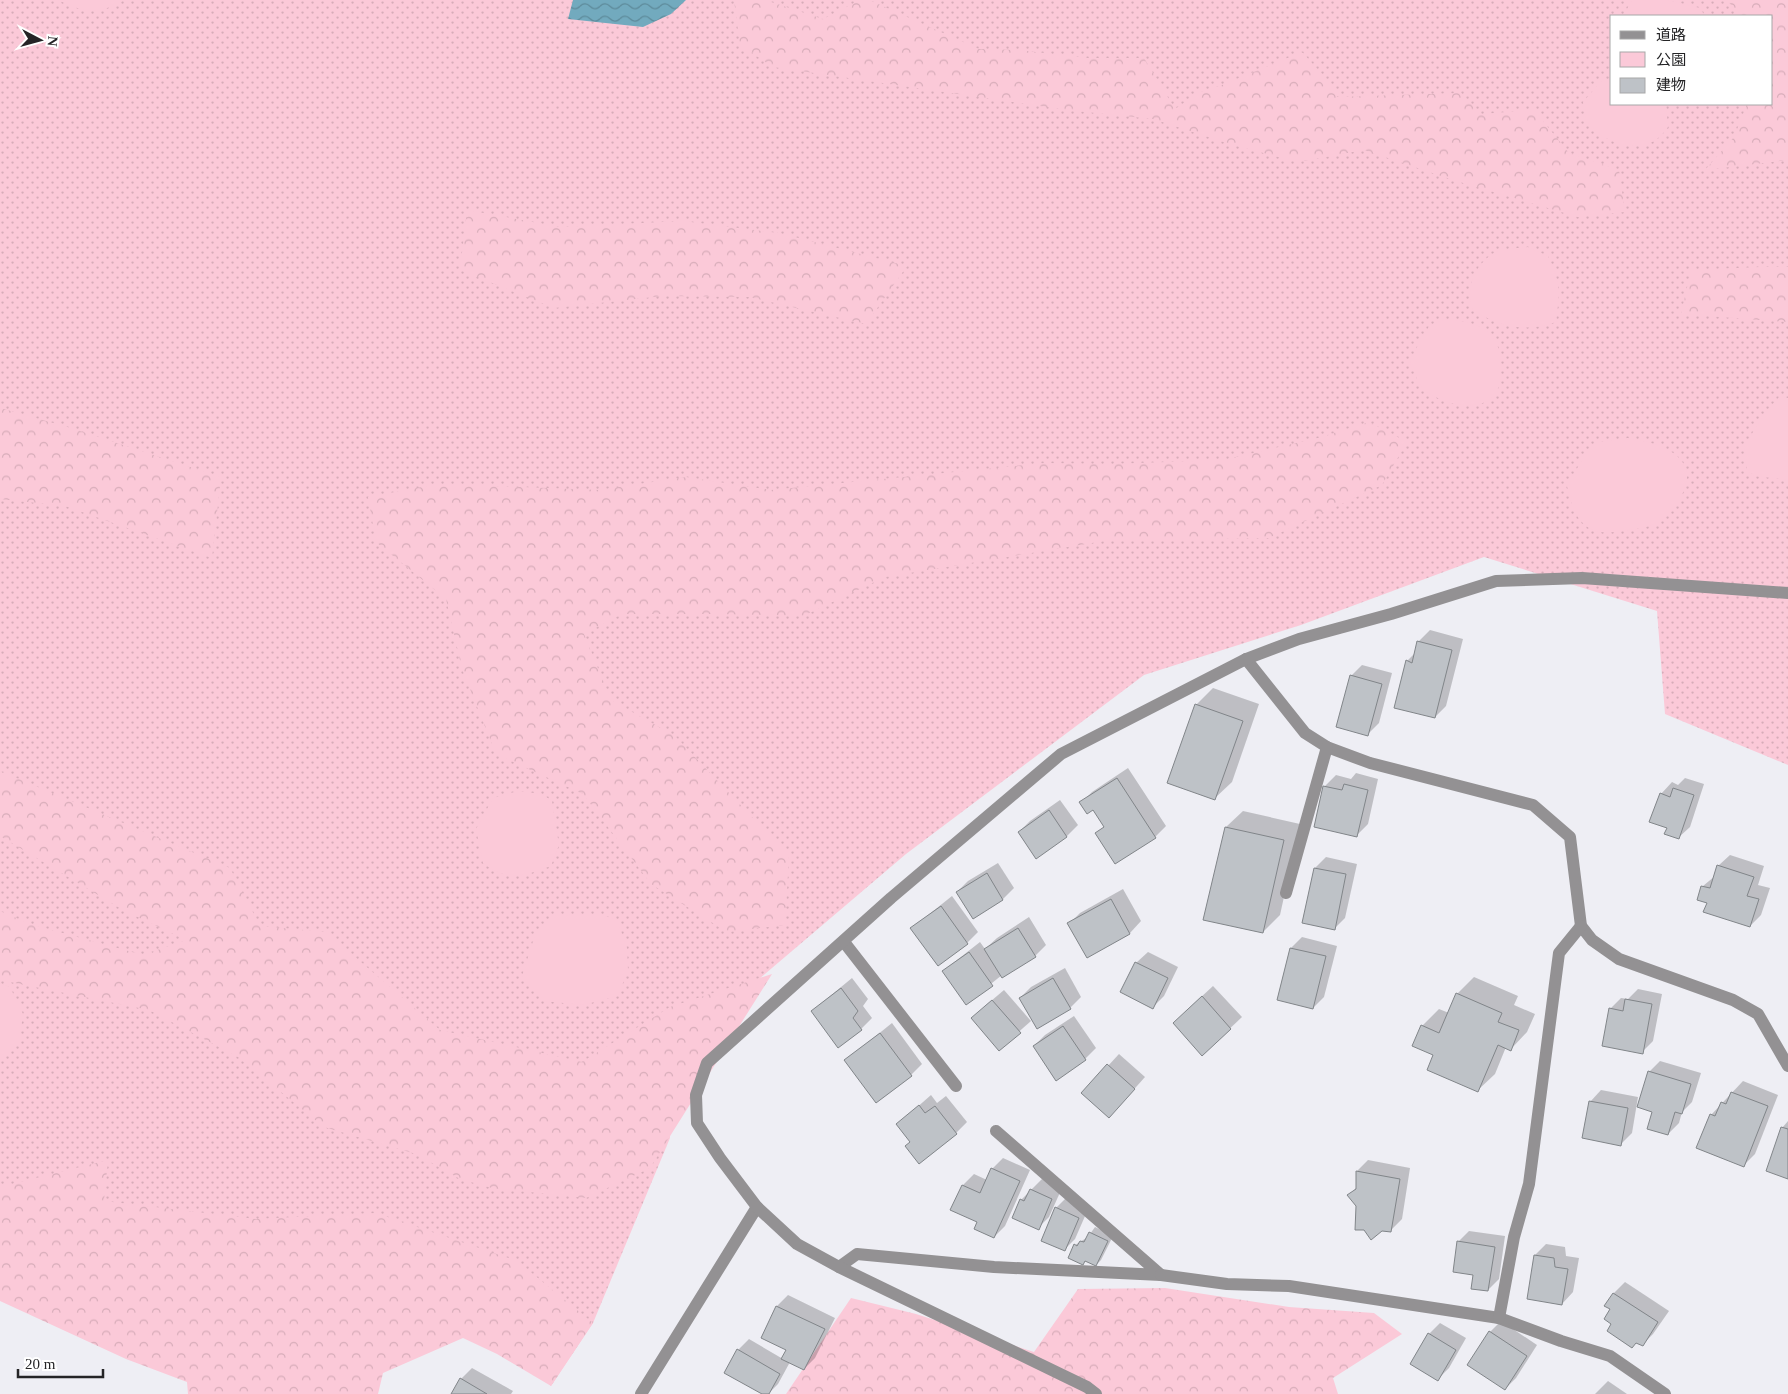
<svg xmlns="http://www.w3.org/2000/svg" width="1788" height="1394" viewBox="0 0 1788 1394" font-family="'Times New Roman','Noto Sans JP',serif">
	<defs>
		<pattern id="grass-dots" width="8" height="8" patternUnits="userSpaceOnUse" patternTransform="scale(1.25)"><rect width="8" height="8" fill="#fbc9d8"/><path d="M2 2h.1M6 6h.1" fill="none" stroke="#d7acb9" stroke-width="1.8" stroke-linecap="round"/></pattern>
		<pattern id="forest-crowns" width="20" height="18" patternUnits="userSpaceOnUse" patternTransform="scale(1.25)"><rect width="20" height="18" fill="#fbc9d8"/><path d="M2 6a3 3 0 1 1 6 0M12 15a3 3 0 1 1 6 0" fill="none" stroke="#d7acb9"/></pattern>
		<pattern id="water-waves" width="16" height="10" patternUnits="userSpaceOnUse" patternTransform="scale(1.25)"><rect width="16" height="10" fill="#72aabe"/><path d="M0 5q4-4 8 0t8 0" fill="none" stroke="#5d8a9a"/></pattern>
	</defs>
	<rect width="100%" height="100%" fill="#eeeef4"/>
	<path fill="url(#grass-dots)" fill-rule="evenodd" d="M 0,0 L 1788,0 L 1788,765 L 1665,714 L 1657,611 L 1484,557 L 1301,625 L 1144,675 L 906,854 L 671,1054 L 670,1138 L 593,1323 L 551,1386 L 389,1232 L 0,1197 ZM 1612,16 L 1772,16 L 1772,104 L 1612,104 Z"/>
	<g fill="url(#forest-crowns)">
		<polygon points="734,0 765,0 823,19 860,0 869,0 979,49 1018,50 1088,58 1144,58 1175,109 1200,92 1222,85 1302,52 1330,83 1337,97 1461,93 1481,114 1534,110 1569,153 1619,170 1625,212 1578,217 1453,180 1364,150 1298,162 1233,145 1153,119 1067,110 773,67 740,45"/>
		<polygon points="1726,0 1788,0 1788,160 1705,170 1734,137 1747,104 1772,104 1772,16 1743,16"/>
		<polygon points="467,210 560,227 683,221 779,233 907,266 866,324 749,297 663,296 554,308 460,270"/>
		<polygon points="1760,267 1788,267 1788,322 1681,314 1691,270"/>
		<polygon points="0,408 71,428 221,477 212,558 65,506 0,499"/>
		<polygon points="1369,422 1407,442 1382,485 1269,538 1104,541 885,577 803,616 718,614 622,614 584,634 611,700 675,736 789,856 785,925 727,932 651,884 583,794 496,754 462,669 446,599 376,542 368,497 438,484 599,490 686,477 771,490 1045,463 1110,464 1223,460 1318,438"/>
		<polygon points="0,771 230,868 260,926 326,932 440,1030 582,1062 670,1007 772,974 650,1168 586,1198 492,1188 460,1179 416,1154 324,1127 238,1057 149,1010 0,980 0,911 30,924 143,955 186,940 123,910 0,836"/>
		<polygon points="108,1160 104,1201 256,1219 376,1213 517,1261 593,1323 551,1386 497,1354 463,1338 383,1373 378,1394 188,1394 187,1382 126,1359 0,1301 0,1187"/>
		<polygon points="1165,1288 1289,1307 1374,1313 1402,1334 1333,1378 1338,1394 786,1394 851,1298 916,1314 1034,1352 1078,1289"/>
	</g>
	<g fill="#fbc9d8">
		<path d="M 58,0 L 124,0 C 96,16 86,13 58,0 Z"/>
		<polygon points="1632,0 1668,0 1700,8 1705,16 1623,16"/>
		<path d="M 1603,79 L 1612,79 L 1612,104 L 1666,104 L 1668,127 C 1665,131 1661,136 1657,139 C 1637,154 1600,142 1587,121 C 1584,116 1584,108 1583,102 Z"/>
		<path d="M 1528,247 L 1548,256 C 1561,286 1560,289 1556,322 C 1525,333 1500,327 1473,310 C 1465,289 1473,268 1492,254 C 1502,248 1517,248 1528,247 Z"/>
		<path d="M 1446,319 C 1483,323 1502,331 1501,372 C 1501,383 1499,391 1490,399 C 1472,413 1436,402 1422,387 C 1417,381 1414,371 1410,363 L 1420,340 L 1430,325 Z"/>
		<polygon points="1780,396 1788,398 1788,480 1755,476 1747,470 1744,447 1763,415"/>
		<path d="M 1628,438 C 1648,442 1674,446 1685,466 C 1694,482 1673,516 1657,523 C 1647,528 1634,529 1623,531 C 1615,532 1601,534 1593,530 C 1575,522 1571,503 1567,486 L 1583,458 L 1598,442 Z"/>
		<path d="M 518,791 L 542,794 L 552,801 L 559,845 L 551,866 C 521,877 509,882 483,863 L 476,829 L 493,798 Z"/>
		<polygon points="582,914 600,914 617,920 627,948 628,970 618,996 583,1005 544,1001 522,976 535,935 554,916"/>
		<polygon points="0,983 10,987 23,1014 19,1043 6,1055 0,1056"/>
	</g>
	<polygon fill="url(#water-waves)" points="573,0 686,0 671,14 643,27 568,19"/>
	<g fill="#0003">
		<polygon points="1430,630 1463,639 1446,706 1435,717 1407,661 1416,652 1418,642"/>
		<polygon points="1362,665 1392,673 1379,723 1368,734 1351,676"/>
		<polygon points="1213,688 1259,704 1232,782 1215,798 1196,705"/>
		<polygon points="1128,768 1166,826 1155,837 1097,833 1105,826 1093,808 1081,803 1092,792"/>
		<polygon points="1356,773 1378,779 1368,824 1357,835 1315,826 1325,786 1336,775 1351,779"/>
		<polygon points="1685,778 1704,784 1690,827 1678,838 1668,827 1661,794 1672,782 1678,785"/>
		<polygon points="1060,800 1078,825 1067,836 1037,857 1019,832 1030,821"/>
		<polygon points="1243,811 1300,824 1280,915 1263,932 1226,827"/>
		<polygon points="1730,855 1764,866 1758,885 1770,888 1761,915 1750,926 1708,902 1699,899 1703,886 1715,876 1718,866"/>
		<polygon points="1326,857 1357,864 1345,918 1334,929 1303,922 1315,868"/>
		<polygon points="998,863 1014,888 1003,899 973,917 957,892 968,881"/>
		<polygon points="1123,889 1141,921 1130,933 1087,956 1069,924 1080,913"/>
		<polygon points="952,896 978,932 967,943 912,928"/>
		<polygon points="1029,917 1046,945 1035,956 1002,975 967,1003 943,971 980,942 985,949 997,938"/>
		<polygon points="1302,937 1337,946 1324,997 1313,1008 1278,999 1291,948"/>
		<polygon points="1148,952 1178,967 1164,996 1153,1007 1136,963"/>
		<polygon points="1065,968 1081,997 1070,1008 1020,998 1031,987"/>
		<polygon points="1474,977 1518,996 1514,1005 1535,1014 1527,1032 1511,1049 1506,1047 1495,1074 1478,1090 1435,1054 1422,1026 1439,1009 1449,1013 1457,994"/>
		<polygon points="852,978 868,999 863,1006 872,1018 861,1029 812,1011"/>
		<polygon points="1213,986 1242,1017 1203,1054 1185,1012"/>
		<polygon points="1638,989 1662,994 1653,1041 1642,1052 1610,1009 1621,998 1628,999"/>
		<polygon points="1004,990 1031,1021 999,1049 984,1007"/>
		<polygon points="1074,1016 1096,1048 1085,1059 1056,1079 1034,1046 1045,1035"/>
		<polygon points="892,1023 922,1064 911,1075 846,1060"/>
		<polygon points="1119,1054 1145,1077 1120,1105 1083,1093"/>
		<polygon points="1660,1061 1701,1073 1692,1102 1682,1112 1679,1123 1668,1134 1654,1111 1649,1072"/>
		<polygon points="1743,1081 1778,1095 1755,1154 1744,1165 1711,1115"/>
		<polygon points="1601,1090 1638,1097 1632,1133 1621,1144 1590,1102"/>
		<polygon points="931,1095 937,1103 946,1096 967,1122 956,1133 911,1141 898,1124"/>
		<polygon points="1788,1121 1788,1178 1782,1128"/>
		<polygon points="1003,1158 1030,1170 1005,1226 994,1237 978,1221 952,1209 963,1185 974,1174 987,1180 992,1169"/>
		<polygon points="1368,1160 1410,1168 1402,1219 1391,1230 1357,1206 1349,1195 1357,1187 1357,1171"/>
		<polygon points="1042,1179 1062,1188 1049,1217 1038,1228 1021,1200"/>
		<polygon points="1067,1197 1089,1207 1075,1239 1064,1250 1056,1208"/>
		<polygon points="1095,1227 1113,1236 1101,1260 1096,1265 1086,1260 1083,1264 1075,1245 1088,1237"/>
		<polygon points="1469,1231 1505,1236 1499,1279 1488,1290 1474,1274 1458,1242"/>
		<polygon points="1546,1244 1565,1247 1566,1256 1579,1258 1573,1292 1562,1304 1535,1255"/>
		<polygon points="1625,1282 1669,1311 1653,1334 1642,1345 1612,1309 1614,1293"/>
		<polygon points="788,1295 835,1318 815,1358 804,1369 790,1362 778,1384 768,1394 764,1394 738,1350 749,1339 783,1359 788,1350 762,1337 777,1306"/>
		<polygon points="1501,1321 1537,1345 1516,1378 1505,1389 1490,1332"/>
		<polygon points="1440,1323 1466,1338 1449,1368 1438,1379 1429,1334"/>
		<polygon points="472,1368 513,1391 511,1394 452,1394 461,1379"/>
		<polygon points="1608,1381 1627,1394 1595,1394"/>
	</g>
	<g fill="#bec2c7" stroke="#818589">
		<polygon points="1417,641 1452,650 1435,718 1394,708 1406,660 1412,663"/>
		<polygon points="1350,675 1382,684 1368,736 1336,727"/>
		<polygon points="1195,704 1243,721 1215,800 1167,783"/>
		<polygon points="1117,778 1156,838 1115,864 1095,833 1104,827 1093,810 1087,814 1079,802"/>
		<polygon points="1344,784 1368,790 1357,837 1314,827 1323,786 1342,790"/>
		<polygon points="1673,788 1694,795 1679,839 1664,834 1667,828 1649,822 1660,793 1670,797"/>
		<polygon points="1049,810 1067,837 1036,859 1018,832"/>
		<polygon points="1225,827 1284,840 1263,933 1203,920"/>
		<polygon points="1717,865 1754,877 1747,896 1759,899 1750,927 1703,912 1707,903 1697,900 1701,886 1710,888"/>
		<polygon points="1314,868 1346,874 1335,930 1302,923"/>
		<polygon points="987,873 1003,900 973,919 956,892"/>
		<polygon points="1111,899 1130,934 1087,958 1067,923"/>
		<polygon points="941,906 968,944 938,966 910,928"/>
		<polygon points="1018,928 1036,957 1002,978 984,949"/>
		<polygon points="1290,948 1326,956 1313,1009 1277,1000"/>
		<polygon points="969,952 993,986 966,1005 942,971"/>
		<polygon points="1135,962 1168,978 1153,1009 1120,992"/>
		<polygon points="1053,978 1071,1009 1037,1029 1019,998"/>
		<polygon points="841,988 858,1011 853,1018 862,1030 838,1048 811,1011"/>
		<polygon points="1456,993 1502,1013 1498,1022 1519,1030 1511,1051 1498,1045 1478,1092 1427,1070 1433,1055 1412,1046 1421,1025 1439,1033"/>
		<polygon points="1202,996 1231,1029 1202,1056 1173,1023"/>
		<polygon points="1625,999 1652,1004 1643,1054 1602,1046 1609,1008 1623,1011"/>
		<polygon points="992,1000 1021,1033 999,1051 971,1018"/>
		<polygon points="1063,1026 1086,1060 1056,1081 1033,1046"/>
		<polygon points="880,1033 912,1076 876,1103 844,1060"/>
		<polygon points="1107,1064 1135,1089 1109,1118 1081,1093"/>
		<polygon points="1648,1071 1691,1084 1682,1114 1675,1112 1668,1135 1647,1129 1652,1112 1637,1107"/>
		<polygon points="1731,1092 1768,1106 1744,1167 1696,1148 1710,1114 1715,1116 1721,1102 1726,1104"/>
		<polygon points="1589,1101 1628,1108 1621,1146 1582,1138"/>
		<polygon points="919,1105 925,1113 935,1106 957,1134 919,1164 905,1146 910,1142 896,1124"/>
		<polygon points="1781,1127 1788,1129 1788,1179 1766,1171"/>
		<polygon points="991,1168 1020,1181 994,1238 974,1229 977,1222 950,1210 962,1185 980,1193"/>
		<polygon points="1356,1171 1400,1179 1391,1232 1382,1231 1371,1240 1364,1230 1355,1230 1356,1206 1347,1195 1356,1189"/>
		<polygon points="1030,1189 1052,1199 1039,1230 1012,1218 1020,1199 1024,1201"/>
		<polygon points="1055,1207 1079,1218 1065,1251 1041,1241"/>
		<polygon points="1089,1232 1108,1241 1096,1266 1085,1261 1083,1265 1068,1258 1074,1244 1077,1246 1080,1241 1084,1242"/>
		<polygon points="1457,1241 1495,1247 1488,1291 1471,1289 1473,1275 1453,1272"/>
		<polygon points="1534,1255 1554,1258 1555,1267 1568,1269 1562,1305 1527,1299"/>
		<polygon points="1613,1293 1658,1322 1643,1346 1636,1343 1632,1348 1607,1331 1611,1324 1604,1319 1610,1309 1604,1306"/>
		<polygon points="776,1306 825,1329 804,1370 781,1359 786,1350 761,1338"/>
		<polygon points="1489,1331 1527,1356 1505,1390 1467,1365"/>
		<polygon points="1428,1333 1456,1350 1438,1381 1410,1364"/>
		<polygon points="737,1349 780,1374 769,1394 762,1394 724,1373"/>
		<polygon points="460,1378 487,1394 451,1394"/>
	</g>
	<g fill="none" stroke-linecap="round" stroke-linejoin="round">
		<g stroke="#939193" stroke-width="12">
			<polyline points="1246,659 1305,733 1327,747 1370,763 1533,805 1570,837 1581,926 1592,940 1619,959 1733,1000 1758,1014 1788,1066"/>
			<polyline points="1286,893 1327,747"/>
			<polyline points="844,942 956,1086"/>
			<polyline points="839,1267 857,1254 994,1267 1161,1275 996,1131"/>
			<polyline points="1161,1275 1227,1284 1289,1286 1499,1318 1561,1341 1610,1356 1665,1394"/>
			<polyline points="1499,1318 1514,1237 1529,1184 1559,953 1581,926"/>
			<polyline points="641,1394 757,1207"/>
			<polyline points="1096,1394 1087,1387 839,1267 797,1244 757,1207 720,1158 697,1123 696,1095 707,1063 891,898 1061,754 1246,659 1299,639 1391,614 1496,581 1582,578 1788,593"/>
		</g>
	</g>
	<rect x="1610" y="15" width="162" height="90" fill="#ffffff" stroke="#a7a7a8"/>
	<rect x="1620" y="31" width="25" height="8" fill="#939193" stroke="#a7a7a8"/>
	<text x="1656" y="40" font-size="15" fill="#242426">道路</text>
	<rect x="1620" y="52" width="25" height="15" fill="#fbc9d8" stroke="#a7a7a8"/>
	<text x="1656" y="65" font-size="15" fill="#242426">公園</text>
	<rect x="1620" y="78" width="25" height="15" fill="#bec2c7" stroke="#a7a7a8"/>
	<text x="1656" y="90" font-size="15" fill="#242426">建物</text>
	<g transform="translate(40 40) rotate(96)" stroke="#ffffff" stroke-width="4" paint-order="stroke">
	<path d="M0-4L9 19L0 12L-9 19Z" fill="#242426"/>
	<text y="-8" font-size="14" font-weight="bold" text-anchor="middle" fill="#242426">N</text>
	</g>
	<path d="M18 1369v8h85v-8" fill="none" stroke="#242426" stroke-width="2.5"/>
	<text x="25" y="1369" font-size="15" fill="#242426" stroke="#ffffff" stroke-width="4" paint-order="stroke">20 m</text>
</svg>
